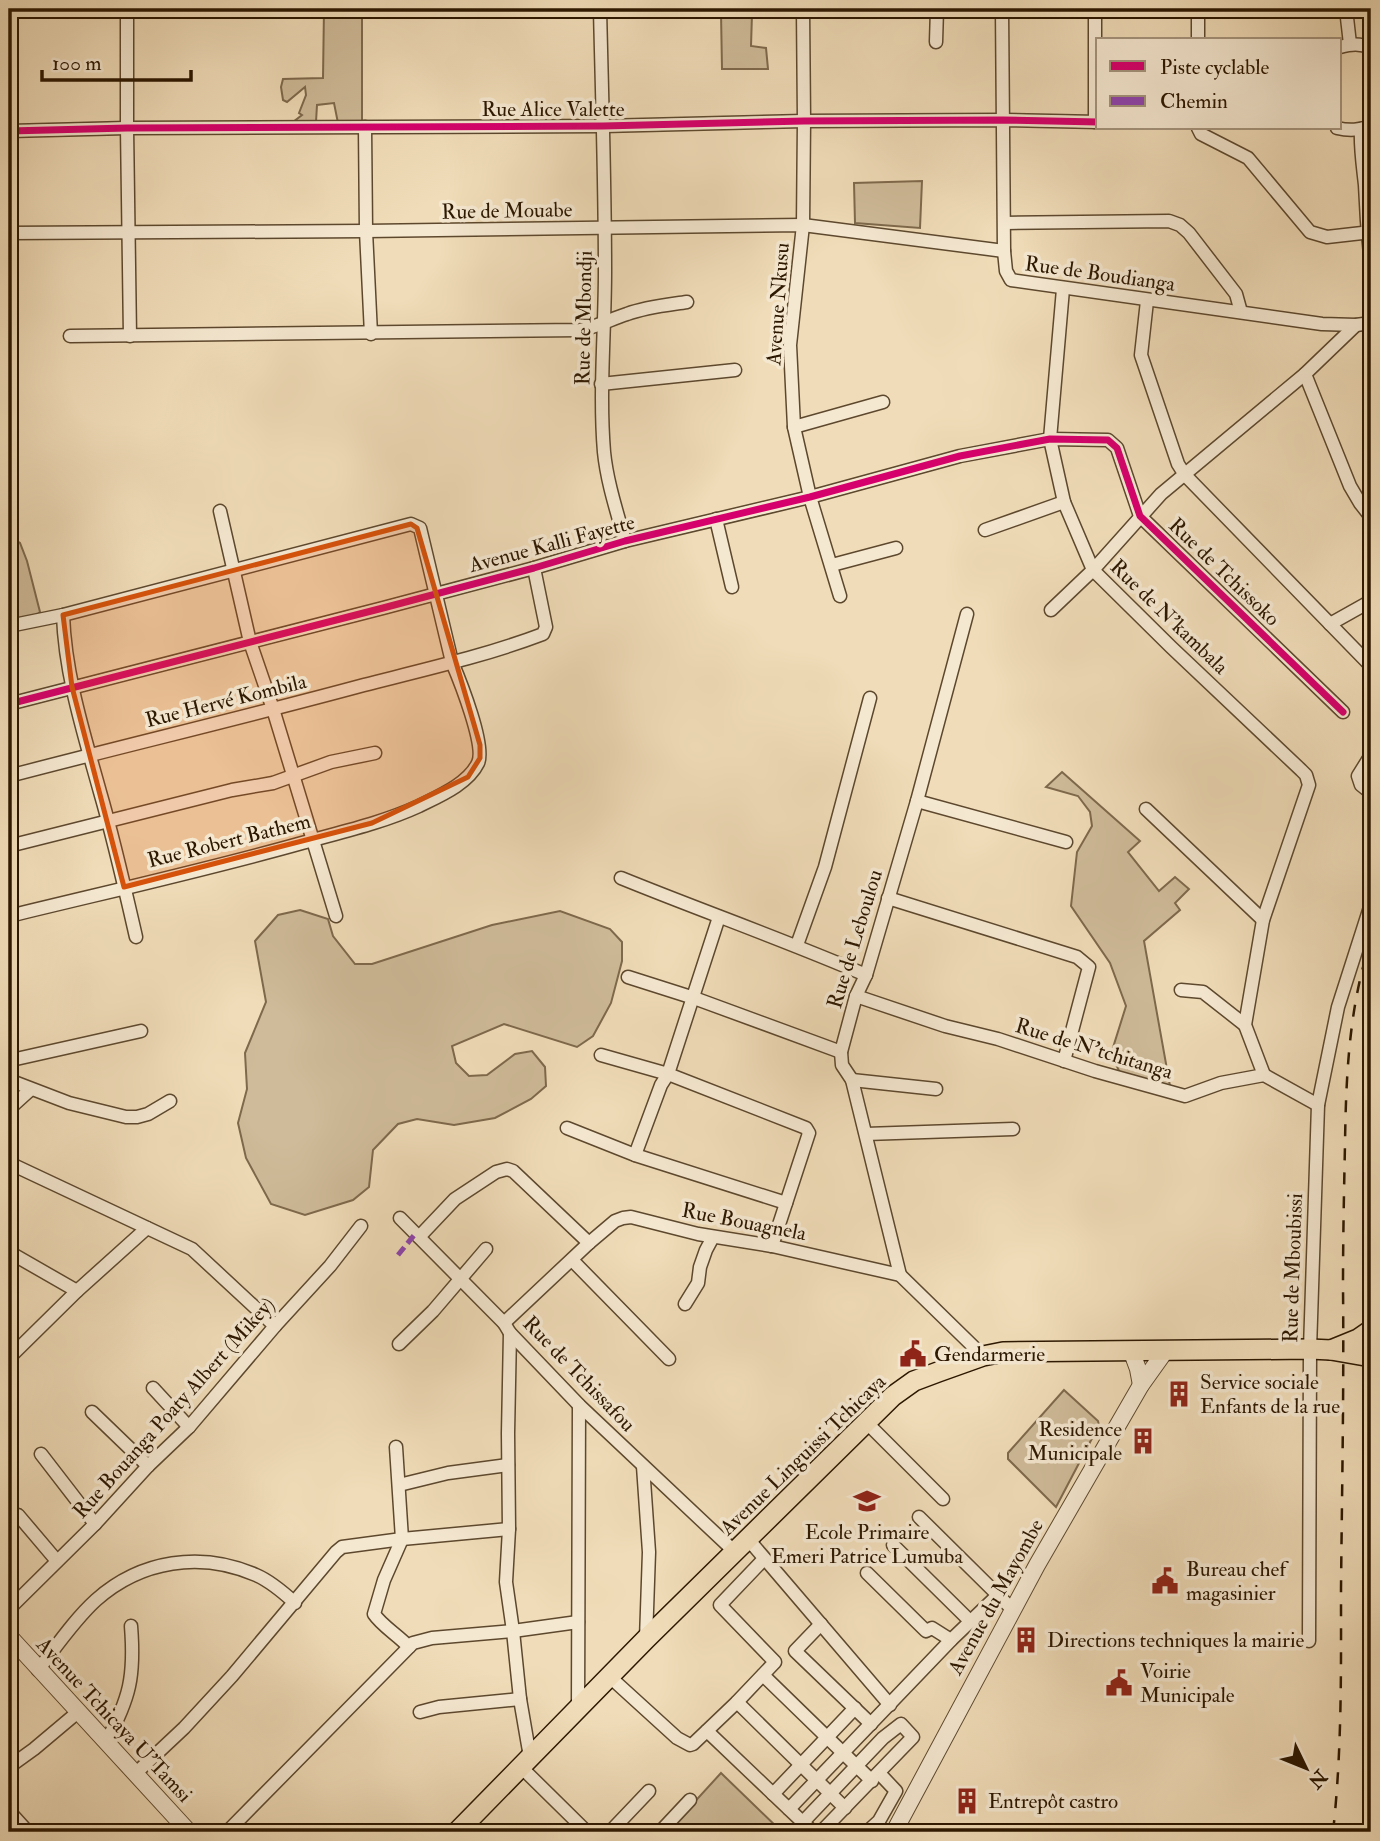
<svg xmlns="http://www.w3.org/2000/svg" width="1380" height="1841" viewBox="0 0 1380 1841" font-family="'IM FELL Double Pica',serif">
	<rect width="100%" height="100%" fill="#f0dcb8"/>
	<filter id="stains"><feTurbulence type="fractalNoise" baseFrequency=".00286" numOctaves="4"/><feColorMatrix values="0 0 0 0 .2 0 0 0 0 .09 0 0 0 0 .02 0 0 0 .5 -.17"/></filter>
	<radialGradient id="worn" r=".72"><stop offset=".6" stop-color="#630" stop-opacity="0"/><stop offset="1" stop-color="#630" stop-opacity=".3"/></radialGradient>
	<g fill="#cfbb99" stroke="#7e694c" stroke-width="2">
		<polygon points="324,9 362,9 362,122 338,123 334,103 317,105 316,122 293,122 302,115 299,113 306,95 305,87 287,102 283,100 281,87 283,79 323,78"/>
		<polygon points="721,13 752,14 751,46 766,48 768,69 722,69"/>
		<polygon points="922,181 920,228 855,223 854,183"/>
		<polygon points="9,536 20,543 27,561 40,612 31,620 9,624"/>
		<polygon points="1062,772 1140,841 1128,852 1159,891 1175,877 1189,889 1175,903 1180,910 1144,941 1170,1086 1120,1073 1111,1054 1126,1006 1110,963 1071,906 1077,852 1092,826 1090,812 1078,796 1046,787"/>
		<polygon points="300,910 328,919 333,936 355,964 372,964 492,925 560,911 610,929 622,942 622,961 611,1003 593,1036 577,1047 504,1024 452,1046 456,1063 469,1076 487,1075 515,1054 532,1051 545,1067 546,1086 531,1099 495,1118 454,1125 417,1119 398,1124 373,1150 369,1187 353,1200 305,1215 271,1204 246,1158 238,1123 247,1089 245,1053 266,1002 255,941 278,915"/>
		<polygon points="1064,1390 1098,1421 1099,1425 1056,1507 1008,1459 1008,1453"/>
		<polygon points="721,1773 782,1832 667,1832"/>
	</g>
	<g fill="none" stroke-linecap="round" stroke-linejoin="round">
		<g stroke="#5d482e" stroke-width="15">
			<g id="minor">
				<polyline points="127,9 127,128 130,336"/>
				<path d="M 600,9 C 602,96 605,183 605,271 C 605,331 599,392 604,452 C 607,482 617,512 625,541"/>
				<polyline points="803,9 804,121 803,225 790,345 794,427 810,497 840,596"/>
				<polyline points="1002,9 1004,251 1006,271 1011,280 1322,324 1356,325 1371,323"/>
				<polyline points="1095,9 1095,122"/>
				<polyline points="1346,9 1350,44"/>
				<polyline points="9,11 214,9"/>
				<polyline points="1198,40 1198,9"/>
				<polyline points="936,42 937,9"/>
				<path d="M 1340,47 C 1351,44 1360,43 1371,48"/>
				<polyline points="365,127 366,231 371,334"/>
				<polyline points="1198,128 1201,134 1248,158 1310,232 1327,237 1371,232"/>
				<path d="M 1337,128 C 1350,131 1359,130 1371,126"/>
				<path d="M 1361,129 C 1360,148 1363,166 1365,185 C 1366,212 1368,238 1371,264"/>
				<polyline points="9,131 127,128 603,126 804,121 1003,120 1098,122"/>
				<polyline points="1005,223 1169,221 1180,225 1189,233 1236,294 1241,312"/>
				<polyline points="9,233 366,231 803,225 1004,251"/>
				<polyline points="1063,289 1050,439 1064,502 1093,570 1171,647 1301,770 1306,775 1309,785 1263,920 1245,1025 1264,1075"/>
				<polyline points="1147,301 1141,355 1178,464 1185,475 1371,666"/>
				<path d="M 70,336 L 580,330 C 597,327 611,319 627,314 C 646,307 667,305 687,302"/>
				<polyline points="1305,374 1350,486 1360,503 1371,517"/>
				<polyline points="601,384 735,370"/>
				<polyline points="794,427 883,402"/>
				<polyline points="220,511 250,642 273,709 336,916"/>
				<polyline points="716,519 732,587"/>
				<polyline points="985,530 1064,502"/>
				<polyline points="832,565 896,548"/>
				<polyline points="1051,610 1093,570 1161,494 1305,374 1356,325"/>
				<path d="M 63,615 C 65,675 84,734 100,792 C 114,840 125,889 136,937"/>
				<polyline points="1330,624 1371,601"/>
				<path d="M 9,626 L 63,615 L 411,524 L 420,528 L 452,662 C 460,681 486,746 478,763 C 468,784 439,796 419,806 C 382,823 341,832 302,843 C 206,870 107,892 9,916"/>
				<polyline points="9,704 383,608 534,568 625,541 810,497 960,456 1050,439 1108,440 1117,448 1140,516 1343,712"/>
				<polyline points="1371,755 1358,776 1361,785 1371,793"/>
				<path d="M 9,776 C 127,745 246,717 364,685 C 423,670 485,656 543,634 L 546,627 L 534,568"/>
				<polyline points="917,801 1066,842"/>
				<polyline points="1146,809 1263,920"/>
				<polyline points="9,846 232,790 273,783 331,762 375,753"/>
				<path d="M 621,878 C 702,911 785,940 866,975"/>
				<polyline points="888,898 1077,957 1089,967 1064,1061"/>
				<polyline points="797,945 825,867 870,698"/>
				<polyline points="628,977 694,998 841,1052"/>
				<polyline points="1181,990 1203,992 1245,1025"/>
				<polyline points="856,996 945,1026 998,1039 1095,1071 1185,1096 1221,1083 1264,1075 1318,1105"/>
				<polyline points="601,1055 668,1074 806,1128 809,1133 772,1246"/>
				<polyline points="9,1080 69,1103 126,1117 137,1117 148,1114 170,1101"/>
				<polyline points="852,1080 936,1089"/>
				<path d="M 10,1081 C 10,1073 8,1064 16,1059 L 141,1031"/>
				<polyline points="9,1109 30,1090"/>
				<polyline points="567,1128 635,1155 786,1203"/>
				<polyline points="866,1134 1013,1129"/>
				<polyline points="635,1155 661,1085 668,1074 719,917"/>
				<polyline points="9,1163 192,1249 275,1326"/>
				<polyline points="400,1218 504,1323 510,1333 579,1405 735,1552"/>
				<polyline points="419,1237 455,1199 496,1172 507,1169 513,1171 589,1243"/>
				<polyline points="9,1252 77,1291"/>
				<polyline points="572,1260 669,1359"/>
				<polyline points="900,1275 852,1080 842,1065 841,1052 856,996 866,975 917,801 967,614"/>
				<polyline points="685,1304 698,1283 700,1267 706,1250 713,1237"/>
				<polyline points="504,1323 589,1243 615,1221 623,1218 631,1217 698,1234 772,1246 900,1275 983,1356"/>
				<polyline points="510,1333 508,1433 509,1529 506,1582 513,1631 520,1699 530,1757"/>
				<polyline points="399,1344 433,1311 486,1249"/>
				<polyline points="9,1358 77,1291 147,1228"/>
				<polyline points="153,1388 189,1427"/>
				<polyline points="92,1412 148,1466"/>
				<polyline points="866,1422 943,1499"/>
				<path d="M 396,1447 L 402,1539 L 384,1580 L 374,1614 C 382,1626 398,1635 409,1647"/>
				<polyline points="41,1454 95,1524"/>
				<polyline points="643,1466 649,1552 646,1639"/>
				<polyline points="399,1485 448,1473 508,1465"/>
				<polyline points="18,1515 57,1561"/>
				<polyline points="919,1517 1012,1609"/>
				<polyline points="748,1539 890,1705"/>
				<polyline points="893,1545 970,1621"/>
				<polyline points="867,1573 926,1631 932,1628 951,1640"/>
				<polyline points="9,1609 95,1524 148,1466 189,1427 275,1326 330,1266 361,1226"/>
				<polyline points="821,1624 795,1651 871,1724"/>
				<polyline points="1309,1641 1310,1349 1318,1105 1338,1007 1371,904"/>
				<path d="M 38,1670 C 56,1647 74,1620 96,1600 C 141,1560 201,1551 256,1575 C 270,1581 283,1592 295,1603"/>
				<polyline points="763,1675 872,1781"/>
				<polyline points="610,1677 677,1738 690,1745 693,1744 737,1702 775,1662 720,1605 764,1559"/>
				<polyline points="737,1702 845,1808"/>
				<polyline points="578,1709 579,1405"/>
				<polyline points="420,1712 439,1707 520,1699"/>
				<polyline points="707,1731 813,1832"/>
				<path d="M 106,1742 C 130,1698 135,1676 131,1626"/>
				<polyline points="9,1767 34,1749 78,1712"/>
				<polyline points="521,1767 587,1832"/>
				<polyline points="135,1774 184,1728 232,1676 336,1552 342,1547 402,1539 509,1529"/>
				<polyline points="773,1794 855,1708"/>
				<polyline points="789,1809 951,1640 998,1595"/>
				<polyline points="9,1811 28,1832"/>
				<polyline points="803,1822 883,1738 901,1724 913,1737 821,1832"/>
				<polyline points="227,1832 413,1643 432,1638 513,1631 578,1622"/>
				<polyline points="610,1832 649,1791"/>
				<polyline points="660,1832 690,1800"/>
				<polyline points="867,1832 879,1821 896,1791 879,1773"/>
			</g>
		</g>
		<g stroke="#5d482e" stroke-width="18">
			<g id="tertiary">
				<polyline points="1131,1350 1138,1369 1141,1385"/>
				<polyline points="9,1636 189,1832"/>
				<polyline points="894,1832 1037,1565 1141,1385 1166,1350"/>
			</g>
		</g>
		<g stroke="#2c1700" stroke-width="22">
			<g id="primary">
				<polyline points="1331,1350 1358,1339 1371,1330"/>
				<polyline points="457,1832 646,1639 893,1396 914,1381 938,1372 983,1356 1003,1352 1310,1349 1331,1350 1371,1357"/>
			</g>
		</g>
		<use href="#minor" stroke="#f5e8d1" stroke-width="12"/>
		<use href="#tertiary" stroke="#f5e8d1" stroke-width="16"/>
		<use href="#primary" stroke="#f0dcb8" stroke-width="19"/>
		<path stroke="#2c1700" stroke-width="2.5" stroke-dasharray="12 12" stroke-linecap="butt" d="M 1333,1832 C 1342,1751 1341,1670 1341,1589 C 1342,1488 1344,1388 1343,1287 C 1343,1239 1344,1192 1345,1144 C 1346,1075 1349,1006 1371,940"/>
		<polyline stroke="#8e44ad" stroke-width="5" stroke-dasharray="10 5" stroke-linecap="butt" points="398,1255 415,1234"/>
		<g stroke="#f5e8d1" stroke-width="11">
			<g id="cycleway">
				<polyline points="9,131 127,128 603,126 804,121 1003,120 1098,122"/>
				<polyline points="9,704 383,608 534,568 625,541 810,497 960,456 1050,439 1108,440 1117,448 1140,516 1343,712"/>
			</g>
		</g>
		<use href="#cycleway" stroke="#d6006c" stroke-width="7"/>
	</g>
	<path fill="#d5520b" fill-opacity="0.2" stroke="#d5520b" stroke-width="5" stroke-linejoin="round" d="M 411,524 L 417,528 L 480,745 L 480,758 L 468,777 L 372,823 L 124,887 L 72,687 L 63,615 Z"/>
	<defs>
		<g id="civic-bare" transform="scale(2.1)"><path d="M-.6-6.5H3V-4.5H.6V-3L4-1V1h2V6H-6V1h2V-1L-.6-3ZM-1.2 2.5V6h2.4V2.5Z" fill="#8f2418" stroke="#f5e8d1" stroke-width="2.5" paint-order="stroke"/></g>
		<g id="building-bare" transform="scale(2.1)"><path d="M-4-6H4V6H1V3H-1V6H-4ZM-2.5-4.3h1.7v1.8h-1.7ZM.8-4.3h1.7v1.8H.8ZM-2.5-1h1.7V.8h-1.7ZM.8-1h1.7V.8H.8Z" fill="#8f2418" stroke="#f5e8d1" stroke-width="2.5" paint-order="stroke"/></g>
		<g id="school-bare" transform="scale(2.1)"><path d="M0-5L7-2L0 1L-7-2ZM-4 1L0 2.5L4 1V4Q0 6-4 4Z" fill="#8f2418" stroke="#f5e8d1" stroke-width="2.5" paint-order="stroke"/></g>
	</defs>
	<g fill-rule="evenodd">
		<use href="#civic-bare" x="913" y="1354"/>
		<use href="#building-bare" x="1179" y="1394"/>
		<use href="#building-bare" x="1143" y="1441"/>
		<use href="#school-bare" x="867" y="1501"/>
		<use href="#civic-bare" x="1165" y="1581"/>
		<use href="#building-bare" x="1026" y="1640"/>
		<use href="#civic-bare" x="1119" y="1683"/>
		<use href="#building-bare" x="967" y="1801"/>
	</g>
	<g text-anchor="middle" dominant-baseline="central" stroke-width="7" stroke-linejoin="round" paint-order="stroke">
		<g font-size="21" fill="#2c1700" stroke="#f5e8d1">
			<text x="553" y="109">Rue Alice Valette</text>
			<text transform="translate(507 211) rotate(-1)">Rue de Mouabe</text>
			<text transform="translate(1100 274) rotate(8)">Rue de Boudianga</text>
			<text transform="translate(778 304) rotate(-86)">Avenue Nkusu</text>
			<text transform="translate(584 318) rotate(-89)">Rue de Mbondji</text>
			<text transform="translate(552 544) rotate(-15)">Avenue Kalli Fayette</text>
			<text transform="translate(1224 572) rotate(44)">Rue de Tchissoko</text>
			<text transform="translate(1169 617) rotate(44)">Rue de N'kambala</text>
			<text transform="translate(226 701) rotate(-14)">Rue Hervé Kombila</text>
			<text transform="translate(229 841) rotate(-14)">Rue Robert Bathem</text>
			<text transform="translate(855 939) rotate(-73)">Rue de Leboulou</text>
			<text transform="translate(1094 1049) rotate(17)">Rue de N'tchitanga</text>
			<text transform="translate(744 1222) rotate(11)">Rue Bouagnela</text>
			<text transform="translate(1293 1268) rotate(-88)">Rue de Mboubissi</text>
			<text transform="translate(579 1374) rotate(46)">Rue de Tchissafou</text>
			<text transform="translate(174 1408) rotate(-48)">Rue Bouanga Poaty Albert (Mikey)</text>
			<text transform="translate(803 1455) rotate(-44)">Avenue Linguissi Tchicaya</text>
			<text transform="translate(996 1597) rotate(-61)">Avenue du Mayombe</text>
			<text transform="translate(114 1720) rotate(47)">Avenue Tchicaya U'Tamsi</text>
		</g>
		<g font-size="21" fill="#2c1700" stroke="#f5e8d1" text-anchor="start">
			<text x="934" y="1354">Gendarmerie</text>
			<text x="1200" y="1382">Service sociale<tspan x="1200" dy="24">Enfants de la rue</tspan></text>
			<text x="1122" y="1429" text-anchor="end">Residence<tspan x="1122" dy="24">Municipale</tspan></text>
			<text x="867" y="1532" text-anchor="middle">Ecole Primaire<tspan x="867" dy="24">Emeri Patrice Lumuba</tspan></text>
			<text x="1186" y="1569">Bureau chef<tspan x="1186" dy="24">magasinier</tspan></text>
			<text x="1047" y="1640">Directions techniques la mairie</text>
			<text x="1140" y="1671">Voirie<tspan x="1140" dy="24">Municipale</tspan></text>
			<text x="988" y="1801">Entrepôt castro</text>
		</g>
	</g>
	<rect width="1380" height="1841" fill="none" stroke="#f0dcb8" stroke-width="35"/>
	<rect x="10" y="10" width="1359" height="1820" fill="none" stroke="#2c1700" stroke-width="3.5"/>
	<rect x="18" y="18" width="1345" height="1806" fill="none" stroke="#2c1700" stroke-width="2"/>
	<rect x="1096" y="38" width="245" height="91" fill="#f5e8d1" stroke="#a5947d" stroke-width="2"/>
	<rect x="1110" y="61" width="35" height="10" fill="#d6006c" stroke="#a5947d" stroke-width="2"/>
	<text x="1160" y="74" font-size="21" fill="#2c1700">Piste cyclable</text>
	<rect x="1110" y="96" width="35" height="10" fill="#8e44ad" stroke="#a5947d" stroke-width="2"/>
	<text x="1160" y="108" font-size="21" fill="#2c1700">Chemin</text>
	<g transform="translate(1306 1768) rotate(133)" stroke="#f5e8d1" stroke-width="5" paint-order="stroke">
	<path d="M0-5L12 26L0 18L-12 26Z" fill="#2c1700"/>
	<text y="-10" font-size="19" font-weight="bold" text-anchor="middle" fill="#2c1700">N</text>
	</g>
	<path d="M42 70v10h149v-10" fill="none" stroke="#2c1700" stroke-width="3.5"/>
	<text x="52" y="70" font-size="21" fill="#2c1700" stroke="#f5e8d1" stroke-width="5" paint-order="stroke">100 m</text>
	<rect width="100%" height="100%" filter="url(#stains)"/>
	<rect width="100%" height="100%" fill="url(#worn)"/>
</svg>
